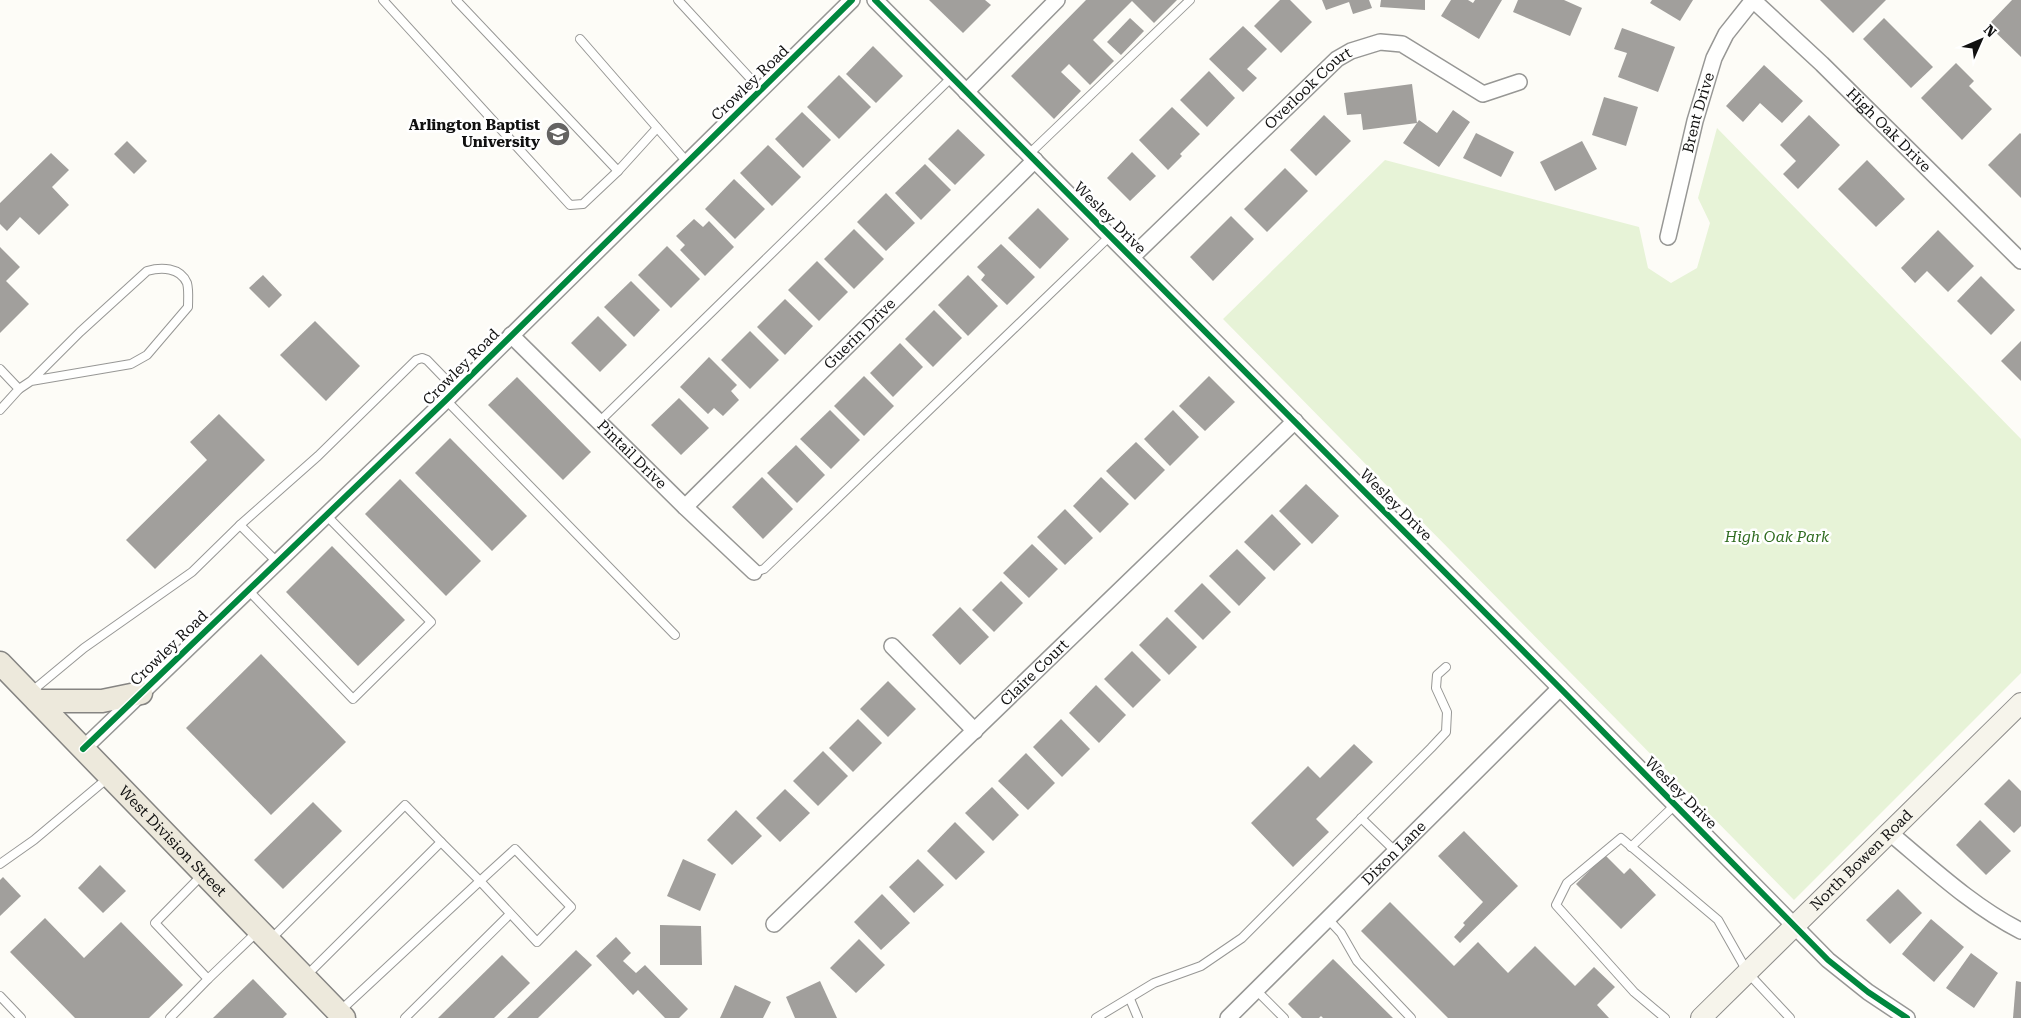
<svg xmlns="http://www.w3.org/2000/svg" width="2021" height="1018" viewBox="0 0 2021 1018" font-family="'Roboto Serif',serif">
	<rect width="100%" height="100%" fill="#fdfcf7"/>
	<polygon fill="#e7f3d7" points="1717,128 2021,439 2021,673 1794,900 1223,319 1385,160 1639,227 1648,268 1671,283 1697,268 1710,223 1698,198"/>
	<g fill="#a19f9c">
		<polygon points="929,0 985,0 991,5 963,33"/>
		<polygon points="1086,0 1177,0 1154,23 1132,1 1093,40 1114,61 1090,85 1069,64 1061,72 1081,91 1054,119 1011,76"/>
		<polygon points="1280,0 1290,0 1312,22 1281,53 1254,26"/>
		<polygon points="1322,0 1369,0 1372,8 1353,14 1349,2 1326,10"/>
		<polygon points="1381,0 1425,0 1425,10 1380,7"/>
		<polygon points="1451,0 1468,0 1473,3 1475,0 1502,0 1479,39 1441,16"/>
		<polygon points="1518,0 1564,0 1582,8 1570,36 1513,12"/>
		<polygon points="1652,0 1693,0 1680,21 1650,3"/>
		<polygon points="1820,0 1886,0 1853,33"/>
		<polygon points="2012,0 2021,0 2021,57 1988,25"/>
		<polygon points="1130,18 1144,31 1121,55 1107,42"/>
		<polygon points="1884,18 1933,67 1911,88 1863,39"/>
		<polygon points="1243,26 1267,49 1247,69 1257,78 1243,92 1209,59"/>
		<polygon points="1622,28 1675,47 1658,92 1618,77 1627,53 1614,49"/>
		<polygon points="873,46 903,76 876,103 846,74"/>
		<polygon points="1956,63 1974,81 1969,86 1992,109 1962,140 1921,98"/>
		<polygon points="1764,65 1803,101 1782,123 1760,103 1743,122 1726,106"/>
		<polygon points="1209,71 1235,98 1207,127 1180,100"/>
		<polygon points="839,75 871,107 839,139 807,107"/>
		<polygon points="1412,84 1417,123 1363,130 1361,114 1347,115 1344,93"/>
		<polygon points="1604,97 1638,107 1626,146 1592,135"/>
		<polygon points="1172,107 1200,134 1180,154 1182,156 1168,170 1139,140"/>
		<polygon points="1453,110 1470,122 1439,167 1403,143 1419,120 1437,133"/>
		<polygon points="802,112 831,140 803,168 775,139"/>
		<polygon points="1324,115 1351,141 1316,176 1290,150"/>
		<polygon points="1809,115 1840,145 1798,189 1783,174 1796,161 1780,145"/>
		<polygon points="958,129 985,155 955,185 928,159"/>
		<polygon points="1476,133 1514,152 1501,177 1463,158"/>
		<polygon points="2020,133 2021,134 2021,198 1988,165"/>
		<polygon points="127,141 147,161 134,174 114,154"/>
		<polygon points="1582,141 1597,169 1555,191 1540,162"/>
		<polygon points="768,145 801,177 772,206 740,173"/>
		<polygon points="1132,152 1156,176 1130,201 1107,178"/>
		<polygon points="51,153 69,170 52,187 69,205 39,235 20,217 7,231 0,224 0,203"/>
		<polygon points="1867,160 1905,199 1876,227 1838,189"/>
		<polygon points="925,164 951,190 921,220 895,193"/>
		<polygon points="1285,168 1308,191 1267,232 1244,209"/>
		<polygon points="734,179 765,209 735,239 705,209"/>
		<polygon points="886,193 915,223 886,251 857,222"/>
		<polygon points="1038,208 1069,239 1040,269 1008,238"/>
		<polygon points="1231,216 1254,239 1213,281 1190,257"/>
		<polygon points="694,219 703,227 709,221 734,247 705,276 680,250 685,245 676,236"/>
		<polygon points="854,229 884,259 854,289 824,259"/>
		<polygon points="1938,230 1974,266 1948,292 1927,271 1915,283 1901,268"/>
		<polygon points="1001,244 1035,277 1007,305 981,280 985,275 977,267"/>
		<polygon points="667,246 700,279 671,308 638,275"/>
		<polygon points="0,247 20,267 6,281 29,304 0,333"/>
		<polygon points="817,261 848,292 819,321 788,290"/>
		<polygon points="263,275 282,295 269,308 249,288"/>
		<polygon points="968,275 998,306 968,336 938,305"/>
		<polygon points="1981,276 2015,310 1991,335 1957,301"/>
		<polygon points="631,281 660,310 634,337 604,307"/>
		<polygon points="785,299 813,326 785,355 757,327"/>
		<polygon points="934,310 962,338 933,367 905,339"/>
		<polygon points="598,316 627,345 600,372 571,343"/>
		<polygon points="315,321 360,366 326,401 280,355"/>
		<polygon points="750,331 779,360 750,389 721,360"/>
		<polygon points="2021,341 2021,381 2001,361"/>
		<polygon points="900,343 923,367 893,397 870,373"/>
		<polygon points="709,357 737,385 731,391 739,400 723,416 714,408 708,414 680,387"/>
		<polygon points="864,376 894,406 864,436 834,406"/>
		<polygon points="1209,376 1235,402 1205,431 1179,406"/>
		<polygon points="517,377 591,452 563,480 488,405"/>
		<polygon points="679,398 709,428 681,455 651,425"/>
		<polygon points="830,410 860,440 831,469 800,439"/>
		<polygon points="1173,410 1199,437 1170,466 1144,439"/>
		<polygon points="219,414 265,460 155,569 126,540 207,460 190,442"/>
		<polygon points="450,438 527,516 492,551 415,473"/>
		<polygon points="1136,442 1165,470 1135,500 1106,471"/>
		<polygon points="796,445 825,475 797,503 767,473"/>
		<polygon points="762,477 793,509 763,539 732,507"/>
		<polygon points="1101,477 1129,504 1100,533 1073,506"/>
		<polygon points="400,479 481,561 446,596 365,514"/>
		<polygon points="1306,484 1339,516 1312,544 1279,511"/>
		<polygon points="1065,509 1093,538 1065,565 1037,537"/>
		<polygon points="1272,514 1301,544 1274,571 1244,542"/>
		<polygon points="1032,544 1058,569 1029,598 1003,573"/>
		<polygon points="332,546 405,620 358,666 286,592"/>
		<polygon points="1237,549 1266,578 1239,606 1209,576"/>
		<polygon points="1001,581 1023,603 994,632 972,610"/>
		<polygon points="1202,583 1231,612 1203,640 1174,611"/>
		<polygon points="960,607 989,637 960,665 932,635"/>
		<polygon points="1167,617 1197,647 1169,675 1139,645"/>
		<polygon points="1132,651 1161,680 1133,708 1104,679"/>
		<polygon points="261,654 346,742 271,815 186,728"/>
		<polygon points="888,681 916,709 888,737 860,709"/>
		<polygon points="1096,685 1126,715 1099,743 1069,713"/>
		<polygon points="858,719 882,743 853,772 829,748"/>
		<polygon points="1061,719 1090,749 1062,777 1033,747"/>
		<polygon points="1354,744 1373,762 1316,819 1329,832 1293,867 1251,823 1308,766 1320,778"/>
		<polygon points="823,751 848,776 818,806 793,781"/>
		<polygon points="1026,753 1055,783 1028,810 998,781"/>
		<polygon points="2009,779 2021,791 2021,826 2014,833 1984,804"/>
		<polygon points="992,787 1019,815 993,841 965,813"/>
		<polygon points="785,789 810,813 780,842 756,818"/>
		<polygon points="313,802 342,831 283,889 254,860"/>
		<polygon points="736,810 762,836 732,865 707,840"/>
		<polygon points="1980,820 2011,851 1986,875 1956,845"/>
		<polygon points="955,822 985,852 956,880 927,851"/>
		<polygon points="1464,831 1518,886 1460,943 1454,937 1465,925 1463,923 1483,902 1438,856"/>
		<polygon points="1605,855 1624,874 1630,868 1656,895 1621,929 1576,884"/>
		<polygon points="683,859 716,874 700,911 667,896"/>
		<polygon points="918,859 944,885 914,913 889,887"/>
		<polygon points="100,865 126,891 103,913 78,888"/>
		<polygon points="3,877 21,896 0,916 0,880"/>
		<polygon points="1898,889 1922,913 1890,944 1866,920"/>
		<polygon points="882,894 910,923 881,950 854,922"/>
		<polygon points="1390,902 1454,966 1478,942 1508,973 1535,946 1575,986 1594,967 1615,987 1597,1005 1609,1018 1448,1018 1361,931"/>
		<polygon points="45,918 84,958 121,922 183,985 149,1018 75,1018 10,952"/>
		<polygon points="1931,919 1964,947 1934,982 1902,954"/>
		<polygon points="660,925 701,926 702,965 660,965"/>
		<polygon points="616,937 631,953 623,961 636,973 645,965 688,1009 679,1018 665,1018 638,990 633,995 596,956"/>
		<polygon points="859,939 885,965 856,993 830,968"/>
		<polygon points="576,950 592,965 538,1018 507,1018"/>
		<polygon points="1971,953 1998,973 1974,1008 1946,988"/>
		<polygon points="502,955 530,983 494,1018 438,1018"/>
		<polygon points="1333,959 1393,1018 1323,1018 1321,1016 1319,1018 1302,1018 1288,1004"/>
		<polygon points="253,979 287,1014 283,1018 213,1018"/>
		<polygon points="820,981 837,1018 795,1018 786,997"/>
		<polygon points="2016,981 2021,982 2021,1018 2013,1018"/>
		<polygon points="735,985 771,1002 763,1018 720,1018"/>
	</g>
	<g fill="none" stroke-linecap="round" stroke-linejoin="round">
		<g stroke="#979795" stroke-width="10">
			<g id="lane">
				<polyline points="383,0 570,205 583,204 618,171 657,128"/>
				<polyline points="456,0 618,171"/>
				<polyline points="678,0 761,90"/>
				<polyline points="580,39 687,162"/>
				<polyline points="1029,154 1190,0"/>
				<polyline points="0,369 19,389 0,410"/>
				<path d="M 19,389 L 31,381 L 131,364 L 147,355 L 188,307 C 188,300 189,290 187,283 C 180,267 161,267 147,271 L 80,332 L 31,381"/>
				<polyline points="446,400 675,635"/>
				<polyline points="599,422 952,77"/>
				<polyline points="240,525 318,456 416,360 422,358 427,360 456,390"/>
				<polyline points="754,572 764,569 1110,236"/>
				<polyline points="248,590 353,699 431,622 326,515"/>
				<polyline points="31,692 84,648 192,572 240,525 277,562"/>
				<polyline points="1361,818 1395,851"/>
				<polyline points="1631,847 1675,805"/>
				<polyline points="0,864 34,840 109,777"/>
				<polyline points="1328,919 1341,933 1357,961 1411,1018"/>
				<polyline points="271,939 405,805 441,842 306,976"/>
				<polyline points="208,979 257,932"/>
				<polyline points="1256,990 1284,1018"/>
				<polyline points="0,996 21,1018"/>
				<polyline points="1130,999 1138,1018"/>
				<polyline points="340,1011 480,881 537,942 571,907 515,849 480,881 441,842"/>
				<polyline points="170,1018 208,979 155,923 203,874"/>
				<polyline points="405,1018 510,914"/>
				<polyline points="1096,1018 1154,983 1201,966 1242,938 1431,748 1446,732 1447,712 1436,688 1437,675 1446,667"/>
				<polyline points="1665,1018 1634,992 1556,905 1567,883 1621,838 1718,920 1748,973 1790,1018"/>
			</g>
		</g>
		<g stroke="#979795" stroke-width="18">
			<g id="street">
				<polyline points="875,0 1560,688 1828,960 1868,992 1907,1018"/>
				<path id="s1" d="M 1753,0 L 1822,64 L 2021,261"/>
				<polyline points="966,92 1057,0"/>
				<path id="s2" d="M 1668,237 L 1695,121 L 1714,58 L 1726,34 L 1753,0"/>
				<path id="s3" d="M 1132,257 L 1337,59 L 1351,51 L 1380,42 L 1402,44 L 1483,94 L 1519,82"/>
				<path id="s4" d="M 511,335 L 685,507 L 754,572"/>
				<path id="s5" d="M 685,507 L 1035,160"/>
				<polyline points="892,646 975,731"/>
				<polyline points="83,749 446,400 852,0"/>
				<path d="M 1890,833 C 1932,868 1972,906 2021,931"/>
				<path id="s6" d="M 774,924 L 1295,421"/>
				<path id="s7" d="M 1228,1018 L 1560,688"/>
			</g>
		</g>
		<g stroke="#8e8d8b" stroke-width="22">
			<g id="secondary">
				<path id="s8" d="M 1701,1018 L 2021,703"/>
			</g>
		</g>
		<g stroke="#858482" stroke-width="25">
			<g id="primary">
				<path id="s9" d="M 0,663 L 344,1018"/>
				<polyline points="37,701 102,701 141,693"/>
			</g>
		</g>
		<use href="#lane" stroke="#fffffe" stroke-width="8"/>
		<use href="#street" stroke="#fffffe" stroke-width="15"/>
		<use href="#secondary" stroke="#f6f4eb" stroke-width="20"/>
		<use href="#primary" stroke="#ede9dc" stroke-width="22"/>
		<g stroke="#fff" stroke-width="9">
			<g id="cycleway">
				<polyline points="875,0 1560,688 1828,960 1868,992 1907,1018"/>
				<polyline points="83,749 446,400 852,0"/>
			</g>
		</g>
		<use href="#cycleway" stroke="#00873e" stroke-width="6"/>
	</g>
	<defs>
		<g id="university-disc" transform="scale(1.25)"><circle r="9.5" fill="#646362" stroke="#fff"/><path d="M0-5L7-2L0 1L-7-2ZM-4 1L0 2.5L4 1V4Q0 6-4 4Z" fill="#fff"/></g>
	</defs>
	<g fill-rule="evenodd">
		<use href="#university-disc" x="558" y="134"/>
	</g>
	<g text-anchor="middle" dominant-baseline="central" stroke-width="5" stroke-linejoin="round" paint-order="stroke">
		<g font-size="15" fill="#111" stroke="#fff">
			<text transform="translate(750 83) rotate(-44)">Crowley Road</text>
			<text stroke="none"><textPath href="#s3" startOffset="244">Overlook Court</textPath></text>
			<text stroke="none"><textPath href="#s2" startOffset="128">Brent Drive</textPath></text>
			<text stroke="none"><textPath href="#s1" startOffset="188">High Oak Drive</textPath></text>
			<text transform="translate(1110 218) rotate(45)">Wesley Drive</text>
			<text stroke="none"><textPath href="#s5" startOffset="246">Guerin Drive</textPath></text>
			<text transform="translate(461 367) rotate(-45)">Crowley Road</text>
			<text stroke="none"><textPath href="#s4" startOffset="170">Pintail Drive</textPath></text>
			<text transform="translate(1396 505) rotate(45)">Wesley Drive</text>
			<text transform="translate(169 648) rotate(-44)">Crowley Road</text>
			<text stroke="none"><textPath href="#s6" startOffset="362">Claire Court</textPath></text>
			<text transform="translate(1681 793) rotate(45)">Wesley Drive</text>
			<text stroke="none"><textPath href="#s9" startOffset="248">West Division Street</textPath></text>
			<text stroke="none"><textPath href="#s7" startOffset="234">Dixon Lane</textPath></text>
			<text stroke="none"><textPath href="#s8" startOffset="225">North Bowen Road</textPath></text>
		</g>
		<g font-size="15" font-weight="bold" fill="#111" stroke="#fff" text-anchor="end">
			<text x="540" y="125">Arlington Baptist<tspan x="540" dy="17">University</tspan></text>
		</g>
		<g font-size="15" font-style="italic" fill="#2f6b1f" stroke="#fff">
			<text x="1777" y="537">High Oak Park</text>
		</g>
	</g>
	<g transform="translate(1981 40) rotate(45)" stroke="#ffffff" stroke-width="4" paint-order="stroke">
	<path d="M0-4L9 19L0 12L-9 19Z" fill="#111111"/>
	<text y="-8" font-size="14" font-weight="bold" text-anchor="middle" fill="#111111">N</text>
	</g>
</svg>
